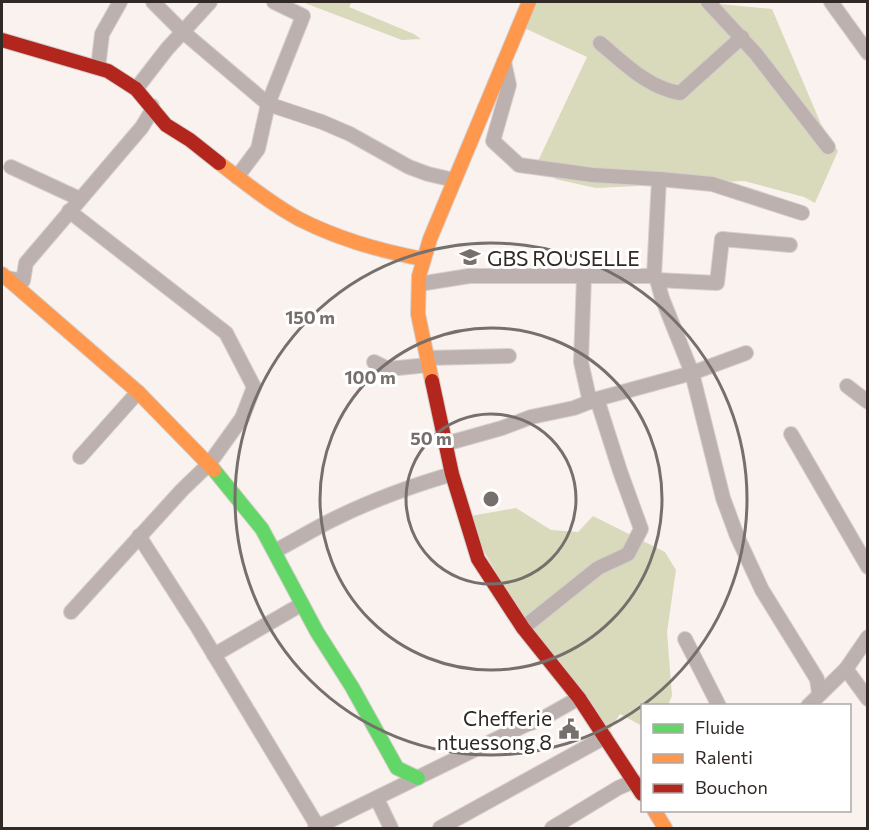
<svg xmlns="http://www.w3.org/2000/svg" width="869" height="830" viewBox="0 0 869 830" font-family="Commissioner,sans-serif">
	<rect width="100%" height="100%" fill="#faf2ef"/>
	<g fill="#d9dabb">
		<polygon points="302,2 352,2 349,7 414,34 421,39 402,40"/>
		<polygon points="529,2 699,2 772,9 821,124 838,151 815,203 804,197 744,181 596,188 555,179 538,161 587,57 520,26"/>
		<polygon points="516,508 551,530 578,532 593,516 665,552 676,570 667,632 672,696 668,705 642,706 642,726 620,714 605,737 539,650 465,517"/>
	</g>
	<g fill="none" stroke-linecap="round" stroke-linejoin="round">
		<g stroke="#d5cfcb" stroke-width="16">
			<g id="street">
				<polyline points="153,2 182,31 268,104 322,122 350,134 409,167 428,174 454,180"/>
				<polyline points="708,2 756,54 828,147"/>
				<polyline points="831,2 868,53"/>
				<path d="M 600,43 C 624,63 648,88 680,93 L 742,37"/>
				<polyline points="504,62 509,85 493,141 519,165 593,175 659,179 712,184 802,213"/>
				<polyline points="98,68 102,34 120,2"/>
				<polyline points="136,89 167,49 210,2"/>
				<polyline points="11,167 80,199"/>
				<polyline points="237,177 258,149 268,104 303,16 274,2"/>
				<polyline points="69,211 226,333 254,387 242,418 209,464 182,490 71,612"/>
				<polyline points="654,276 659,179"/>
				<polyline points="584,277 581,362 590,402"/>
				<polyline points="7,278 23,281 26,263 142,127 151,112 152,106"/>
				<polyline points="657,280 662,298 692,373 723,498 737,536 762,590 817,679 819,693"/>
				<polyline points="419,284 469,276 654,276 657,280 717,283 722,239 790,245"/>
				<polyline points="427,358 509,356"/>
				<polyline points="374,362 388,369 428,365"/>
				<polyline points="847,386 868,402"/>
				<polyline points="791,434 868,567"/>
				<polyline points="445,444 502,428 531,417 574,408 597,399 692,373 746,353"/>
				<polyline points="80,457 138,392"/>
				<polyline points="139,536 198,628 318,827"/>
				<path d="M 275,551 C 294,541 312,530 332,520 C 370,501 411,486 452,474"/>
				<polyline points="523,628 598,568 628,554 641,529 620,471 597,399"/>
				<polyline points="685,639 719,706"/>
				<polyline points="214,655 302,604"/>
				<polyline points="846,669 868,699"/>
				<polyline points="808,706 846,669 868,637"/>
				<polyline points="377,799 391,828"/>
				<polyline points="315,828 525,725 540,720 579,698"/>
				<polyline points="440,828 605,737"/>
				<polyline points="552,828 618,788 634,781"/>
			</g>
		</g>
		<g stroke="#d5cfcb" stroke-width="16">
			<polyline id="fast" points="214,470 262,529 317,632 352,687 397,768 418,778"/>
		</g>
		<g stroke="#d5cfcb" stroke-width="16">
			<g id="slow">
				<path d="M 219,163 C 244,182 271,204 299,219 C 338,239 380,251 423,259"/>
				<polyline points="2,274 138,392 214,470"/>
				<polyline points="432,381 418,314 419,276 430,239 529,2"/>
				<polyline points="654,810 665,828"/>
			</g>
		</g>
		<g stroke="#d5cfcb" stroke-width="16">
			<g id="jam">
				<polyline points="2,40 108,71 136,89 166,125 190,140 219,163"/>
				<polyline points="432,381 452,474 478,559 523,628 579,698 642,794"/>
			</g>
		</g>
		<use href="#street" stroke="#bcb1ae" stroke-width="14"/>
		<use href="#fast" stroke="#63d668" stroke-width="14"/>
		<use href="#slow" stroke="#ff974d" stroke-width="14"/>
		<use href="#jam" stroke="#b3261e" stroke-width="14"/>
	</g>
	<g fill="none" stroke="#776f6c" stroke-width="3">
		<circle cx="491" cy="499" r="85"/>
		<circle cx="491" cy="499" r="171"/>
		<circle cx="491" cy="499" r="256"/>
	</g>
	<defs>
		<g id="school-bare" transform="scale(1.62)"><path d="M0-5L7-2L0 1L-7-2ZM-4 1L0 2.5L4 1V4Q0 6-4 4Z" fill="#776f6c" stroke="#fff" stroke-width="2.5" paint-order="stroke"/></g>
		<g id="civic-bare" transform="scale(1.62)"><path d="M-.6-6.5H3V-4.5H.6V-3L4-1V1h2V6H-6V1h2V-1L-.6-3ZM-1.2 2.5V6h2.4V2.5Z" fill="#776f6c" stroke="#fff" stroke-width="2.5" paint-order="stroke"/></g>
	</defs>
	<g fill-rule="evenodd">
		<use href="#school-bare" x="470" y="257"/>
		<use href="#civic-bare" x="569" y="729"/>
	</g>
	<g text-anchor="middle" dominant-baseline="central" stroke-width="6" stroke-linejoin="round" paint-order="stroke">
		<g font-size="21" fill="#312925" stroke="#fff" text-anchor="start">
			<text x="487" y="257">GBS ROUSELLE</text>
			<text x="552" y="717" text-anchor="end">Chefferie<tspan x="552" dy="24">ntuessong 8</tspan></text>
		</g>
	</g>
	<circle cx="491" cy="499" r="9" fill="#776f6c" stroke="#fff" stroke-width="3"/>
	<g font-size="18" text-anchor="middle" font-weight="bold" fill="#776f6c" stroke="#fff" stroke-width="6" stroke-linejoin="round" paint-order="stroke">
		<text x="310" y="324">150 m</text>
		<text x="370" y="384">100 m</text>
		<text x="431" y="445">50 m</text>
	</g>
	<rect width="869" height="830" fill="none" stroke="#312925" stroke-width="6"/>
	<rect x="641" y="704" width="210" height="108" fill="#ffffff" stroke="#ada9a8" stroke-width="1.5"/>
	<rect x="653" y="724" width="30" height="9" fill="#63d668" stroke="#ada9a8" stroke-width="1.5"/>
	<text x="695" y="734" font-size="18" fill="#312925">Fluide</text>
	<rect x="653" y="754" width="30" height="9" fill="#ff974d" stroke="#ada9a8" stroke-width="1.5"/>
	<text x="695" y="764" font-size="18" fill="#312925">Ralenti</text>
	<rect x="653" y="784" width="30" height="9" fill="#b3261e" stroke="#ada9a8" stroke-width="1.5"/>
	<text x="695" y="794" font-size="18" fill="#312925">Bouchon</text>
</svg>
